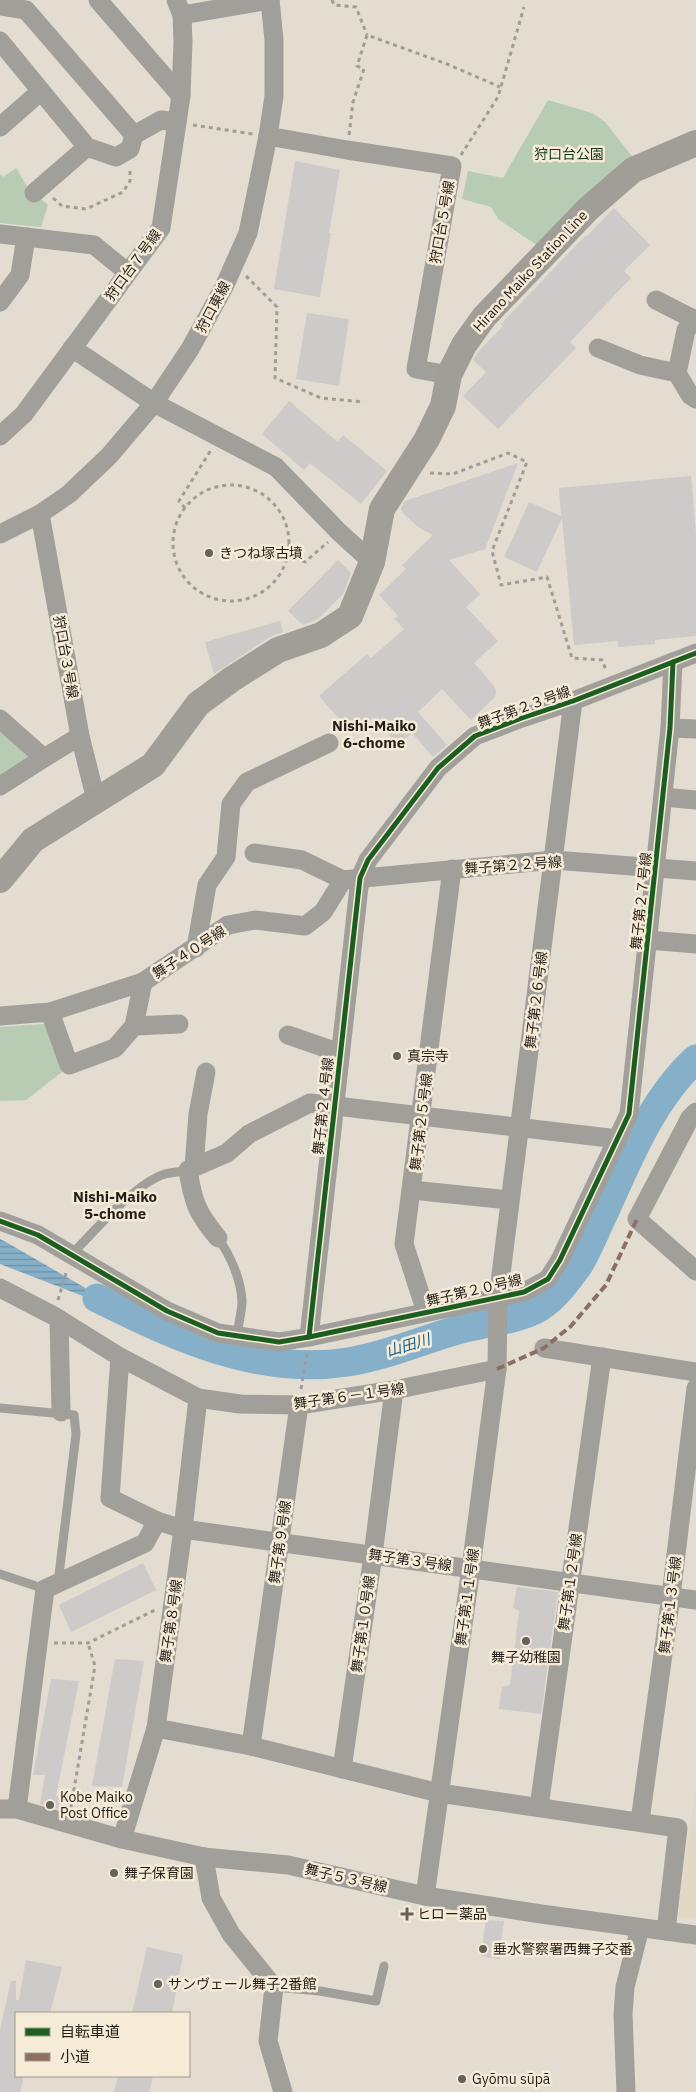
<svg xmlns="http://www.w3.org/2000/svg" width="696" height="2092" viewBox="0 0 696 2092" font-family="'IBM Plex Sans','Noto Sans JP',sans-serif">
	<defs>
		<pattern id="water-rules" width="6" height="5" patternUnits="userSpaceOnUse" patternTransform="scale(1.25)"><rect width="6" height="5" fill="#86b0ca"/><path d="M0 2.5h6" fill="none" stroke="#6d8fa3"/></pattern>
	</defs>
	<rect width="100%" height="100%" fill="#e2dcd1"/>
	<polygon fill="#e3d8c4" points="696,1786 696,1918 678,1916"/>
	<g fill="#b8ccb4">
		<polygon points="548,100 592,113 605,122 635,160 541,248 498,219 491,207 462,199 468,171 503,178"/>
		<polygon points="16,168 28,188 48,205 41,227 0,223 0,174 3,177"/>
		<polygon points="0,726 34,757 0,778"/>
		<polygon points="44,1024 62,1072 26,1100 0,1101 0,1027"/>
	</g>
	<polygon fill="url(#water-rules)" points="0,1239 6,1242 132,1315 0,1264"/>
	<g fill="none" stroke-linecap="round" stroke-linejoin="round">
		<path stroke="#86b0ca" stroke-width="29" d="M 97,1298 C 176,1337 258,1376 348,1362 C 387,1356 424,1339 461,1329 C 486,1322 512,1321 535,1310 C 553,1301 566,1282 578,1266 C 588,1251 595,1231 603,1215 C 628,1161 651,1100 696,1059"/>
	</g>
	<g fill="#cdcac9">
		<polygon points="295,161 340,170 329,233 331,233 320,297 274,289"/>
		<polygon points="614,208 650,245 624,271 631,278 570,342 576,348 498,429 463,396 486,372 473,360 477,353 503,326 501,324 586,235 587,236"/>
		<polygon points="307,313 349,319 339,386 296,379"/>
		<polygon points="289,401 338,442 343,435 387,471 361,504 310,463 304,470 262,434"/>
		<polygon points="518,463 485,549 449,560 480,594 466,607 498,641 474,663 494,686 496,691 495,697 471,720 442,689 418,712 447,745 433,757 412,733 398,745 373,717 353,735 319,696 367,654 371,658 404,629 394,619 398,616 379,595 406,569 402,565 433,535 418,527 403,513 401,508 405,501"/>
		<polygon points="691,476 696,533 696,636 655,640 655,644 618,647 618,641 574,645 562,518 537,572 504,557 529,502 561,516 559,488"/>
		<polygon points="338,560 351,573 343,594 318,619 303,625 288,611"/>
		<polygon points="280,621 283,632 270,637 214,674 205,642"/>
		<polygon points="143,1563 156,1590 71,1632 59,1605"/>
		<polygon points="517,1587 558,1592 541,1714 499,1709 502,1687 510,1685 519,1611 513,1608"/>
		<polygon points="115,1659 144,1661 122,1787 92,1786"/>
		<polygon points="51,1679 79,1681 56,1796 69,1799 66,1811 40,1804 45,1775 33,1775"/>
		<polygon points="486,1920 504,1921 499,1959 481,1956"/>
		<polygon points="147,1947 183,1955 172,2013 132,2013"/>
		<polygon points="26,1960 62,1967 50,2013 16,2013 16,2076 24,2076 20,2092 0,2092 0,2029 11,1981 16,1981 16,2000 19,2000"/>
		<polygon points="118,2076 153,2076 149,2092 114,2092"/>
	</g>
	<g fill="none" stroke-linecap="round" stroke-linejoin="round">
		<g stroke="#a09c98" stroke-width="3" stroke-dasharray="4 4" stroke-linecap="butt">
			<polyline points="332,0 334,5 356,7 367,35"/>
			<polyline points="193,125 253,134"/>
			<polyline points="349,135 353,102 364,69 357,66 367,35 447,64 500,87"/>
			<polyline points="461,155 498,97 524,7"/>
			<polyline points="53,198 62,206 86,209 123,192 130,181 130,167"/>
			<polyline points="246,276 277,307 275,378 321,398 364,402"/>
			<polyline points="430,473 453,474 508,453 527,462 492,551 501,585 547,577 572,658 602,660 606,670"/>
			<circle cx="231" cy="543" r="58"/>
			<polyline points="185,508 179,501 211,450"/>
			<polyline points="288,554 305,562 328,542"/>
			<polyline points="58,1300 67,1270"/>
			<polyline points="301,1389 307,1353"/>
			<polyline points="54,1643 88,1643 155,1610"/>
			<polyline points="71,1807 95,1666 88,1643"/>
		</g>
		<g stroke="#a19f9a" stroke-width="9">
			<path d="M 218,1238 C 230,1255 241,1279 242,1301 C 242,1312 238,1325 237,1336"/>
			<path d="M 71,1255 C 94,1232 135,1183 165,1174 C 173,1172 181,1172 188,1170"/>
			<polyline points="0,1408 74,1415 76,1434 58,1583"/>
			<polyline points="0,1574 45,1589"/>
			<polyline points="274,1987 320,1991 376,2001 384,1966"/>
		</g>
		<g stroke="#a19f9a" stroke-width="19">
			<polyline points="98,0 181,96"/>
			<polyline points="0,6 26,10 134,135 161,120 177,122"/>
			<polyline points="182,15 270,0"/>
			<polyline points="0,41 87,147 116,157 130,149 134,135"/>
			<polyline points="0,127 41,91"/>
			<polyline points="268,136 347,150 452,166 416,369 449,375"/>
			<polyline points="34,193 87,147"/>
			<polyline points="0,234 94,245 127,272"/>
			<polyline points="656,300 695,320"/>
			<polyline points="0,302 20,275 26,237"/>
			<polyline points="696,319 686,330 677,373 690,395 696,399"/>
			<polyline points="72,348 154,403 276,467 339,532 372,562"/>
			<polyline points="598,348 640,365 677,373"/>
			<polyline points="0,436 24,414 161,228 181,96 183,42 182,15 176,0"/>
			<polyline points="40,514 80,736 96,800"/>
			<polyline points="0,534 40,514 69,494 109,456 154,403 190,349 224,287 248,233 268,136 274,96 274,40 270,0"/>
			<polyline points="0,719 44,758 0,786"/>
			<polyline points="670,728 696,729"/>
			<polyline points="44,758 80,736"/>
			<polyline points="663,797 696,800"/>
			<polyline points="254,853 302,860 343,880"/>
			<polyline points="648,940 696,944"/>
			<polyline points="196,948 207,885 226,857 231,804 247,782 329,743"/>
			<polyline points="50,1012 69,1065 115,1048 134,1026 143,982"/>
			<polyline points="0,1016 50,1012 143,982 228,925 255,920 305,926 323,912 343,880 554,860 696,871"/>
			<polyline points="134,1026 179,1024"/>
			<polyline points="288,1035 340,1053"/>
			<polyline points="696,1112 690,1118 637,1219 696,1271"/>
			<polyline points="194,1167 198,1114 206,1072"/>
			<polyline points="412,1190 509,1200"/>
			<polyline points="0,1221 38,1235 167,1311 218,1333 279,1342 309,1337 524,1292 548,1279 560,1260 629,1114 670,728 673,662"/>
			<path d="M 218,1238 C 197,1213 193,1202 188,1170 L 227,1153 L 249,1134 L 310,1103 L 618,1139"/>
			<polyline points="0,1288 54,1316 120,1357 198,1398 240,1404 299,1405 394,1390 497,1369"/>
			<polyline points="426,1312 404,1244 452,869"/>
			<polyline points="59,1319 61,1412"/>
			<polyline points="309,1337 360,878 368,860 438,768 475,736 519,719 573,701 696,653"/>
			<polyline points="544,1348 696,1372"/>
			<polyline points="120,1357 110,1498 157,1521 183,1529 696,1600"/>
			<polyline points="156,1728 251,1746 439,1793 678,1828 666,1931"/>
			<polyline points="251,1746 299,1405"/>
			<polyline points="342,1769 373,1555 394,1390"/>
			<polyline points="539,1807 602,1357"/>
			<polyline points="0,1809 17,1809 122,1839 204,1857 288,1865 425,1896 541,1914 696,1935"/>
			<polyline points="17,1809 45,1589 145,1543 157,1521"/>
			<polyline points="640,1821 671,1596 696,1388"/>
			<polyline points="122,1839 156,1728 183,1529 198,1398"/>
			<polyline points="204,1857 211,1898 231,1934 274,1987 268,2041 283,2092"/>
			<polyline points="425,1896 471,1568 497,1369 498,1298 573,701"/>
			<polyline points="626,2092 623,2014 625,1987 640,1928"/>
		</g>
		<polyline stroke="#a19d97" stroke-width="26" points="0,880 33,840 153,765 198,704 232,679 278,650 321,635 350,616 372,562 382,509 427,439 443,406 449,375 464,345 484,317 588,209 633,170 696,143"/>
		<polyline stroke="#8d6e63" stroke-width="4" stroke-dasharray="8 4" stroke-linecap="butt" points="497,1369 544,1348 571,1326 606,1285 637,1219"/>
		<g stroke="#f6ebd7" stroke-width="8">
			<g id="cycleway">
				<polyline points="0,1221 38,1235 167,1311 218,1333 279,1342 309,1337 524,1292 548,1279 560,1260 629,1114 670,728 673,662"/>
				<polyline points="309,1337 360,878 368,860 438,768 475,736 519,719 573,701 696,653"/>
			</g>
		</g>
		<use href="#cycleway" stroke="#1b5e20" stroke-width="5"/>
	</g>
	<g fill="#666159" stroke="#f6ebd7" stroke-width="2">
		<circle cx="209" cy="553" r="5"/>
		<circle cx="397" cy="1056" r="5"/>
		<circle cx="526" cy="1641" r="5"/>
		<circle cx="50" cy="1805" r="5"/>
		<circle cx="114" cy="1873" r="5"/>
		<path d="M404.5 1906.5h5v5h5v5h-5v5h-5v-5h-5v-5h5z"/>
		<circle cx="483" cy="1949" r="5"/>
		<circle cx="158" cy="1984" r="5"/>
		<circle cx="462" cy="2079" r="5"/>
	</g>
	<g text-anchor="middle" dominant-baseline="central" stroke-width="5" stroke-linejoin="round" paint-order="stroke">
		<g font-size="14" fill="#0f3a1b" stroke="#f6ebd7">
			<text x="569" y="154">狩口台公園</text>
		</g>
		<g font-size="14" fill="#231f18" stroke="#f6ebd7">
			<text transform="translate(442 222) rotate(-80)">狩口台５号線</text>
			<text transform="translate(133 265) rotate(-54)">狩口台７号線</text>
			<text transform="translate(530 271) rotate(-47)">Hirano Maiko Station Line</text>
			<text transform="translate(213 307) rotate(-62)">狩口東線</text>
			<text transform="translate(66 657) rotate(80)">狩口台３号線</text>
			<text transform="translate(524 707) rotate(-20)">舞子第２３号線</text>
			<text transform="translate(513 865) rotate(-4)">舞子第２２号線</text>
			<text transform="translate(641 901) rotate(-84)">舞子第２７号線</text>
			<text transform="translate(189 952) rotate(-33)">舞子４０号線</text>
			<text transform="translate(536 1000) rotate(-83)">舞子第２６号線</text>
			<text transform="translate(323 1106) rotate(-84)">舞子第２４号線</text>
			<text transform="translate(421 1122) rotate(-83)">舞子第２５号線</text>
			<text transform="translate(474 1290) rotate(-13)">舞子第２０号線</text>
			<text transform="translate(349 1396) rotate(-8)">舞子第６－１号線</text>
			<text transform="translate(280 1542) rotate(-82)">舞子第９号線</text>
			<text transform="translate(410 1560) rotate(8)">舞子第３号線</text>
			<text transform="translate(570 1582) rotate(-82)">舞子第１２号線</text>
			<text transform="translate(467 1597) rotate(-82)">舞子第１１号線</text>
			<text transform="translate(670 1605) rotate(-83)">舞子第１３号線</text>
			<text transform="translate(171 1621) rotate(-82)">舞子第８号線</text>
			<text transform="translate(363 1624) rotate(-82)">舞子第１０号線</text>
			<text transform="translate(346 1878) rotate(13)">舞子５３号線</text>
		</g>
		<g font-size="14" fill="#231f18" stroke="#f6ebd7" text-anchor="start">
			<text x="219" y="553">きつね塚古墳</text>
			<text x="407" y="1056">真宗寺</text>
			<text x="526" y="1657" text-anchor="middle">舞子幼稚園</text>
			<text x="60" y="1797">Kobe Maiko<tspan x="60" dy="16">Post Office</tspan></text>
			<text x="124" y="1873">舞子保育園</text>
			<text x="417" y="1914">ヒロー薬品</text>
			<text x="493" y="1949">垂水警察署西舞子交番</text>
			<text x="168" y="1984">サンヴェール舞子2番館</text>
			<text x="472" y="2079">Gyōmu sūpā</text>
		</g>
		<g font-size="15" font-weight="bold" fill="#231f18" stroke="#f6ebd7">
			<text x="374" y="725">Nishi-Maiko<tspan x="374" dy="17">6-chome</tspan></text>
			<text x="115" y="1196">Nishi-Maiko<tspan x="115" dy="17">5-chome</tspan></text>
		</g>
		<g font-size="15" font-style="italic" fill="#155e88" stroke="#f6ebd7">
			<text transform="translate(408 1345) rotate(-17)">山田川</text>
		</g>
	</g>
	<rect x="15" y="2012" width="175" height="65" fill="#f6ebd7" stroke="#a2998b"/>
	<rect x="25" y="2028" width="25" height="8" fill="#1b5e20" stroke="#a2998b"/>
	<text x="60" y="2037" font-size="15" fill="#231f18">自転車道</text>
	<rect x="25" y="2053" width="25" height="8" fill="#8d6e63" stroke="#a2998b"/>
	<text x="60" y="2062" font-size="15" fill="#231f18">小道</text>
</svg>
